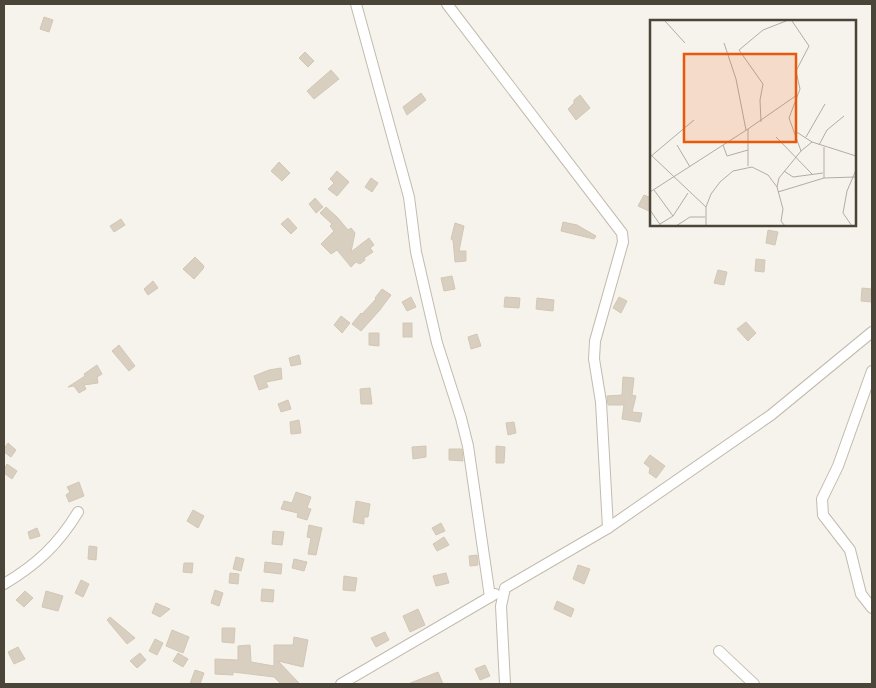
<svg xmlns="http://www.w3.org/2000/svg" width="876" height="688" viewBox="0 0 876 688" font-family="'Noto Sans',sans-serif">
	<rect width="100%" height="100%" fill="#f6f3ec"/>
	<g fill="#d8cfc1" stroke="#d3c7b4">
		<polygon points="44,17 53,20 49,32 40,29"/>
		<polygon points="305,52 314,61 308,67 299,58"/>
		<polygon points="331,70 339,79 314,99 307,91"/>
		<polygon points="421,93 426,100 407,115 403,107"/>
		<polygon points="580,95 590,108 576,120 568,109 574,103 574,100"/>
		<polygon points="279,162 290,173 282,181 271,171"/>
		<polygon points="337,171 349,182 337,196 328,189 334,183 330,179"/>
		<polygon points="371,178 378,183 372,192 365,187"/>
		<polygon points="644,195 651,198 651,212 638,206"/>
		<polygon points="315,198 323,207 316,213 309,204"/>
		<polygon points="326,207 338,218 348,230 351,228 355,233 351,252 369,238 374,245 370,248 373,252 364,258 365,260 360,264 356,262 351,267 337,250 331,254 321,244 334,231 330,226 332,224 320,213"/>
		<polygon points="288,218 297,228 291,234 281,224"/>
		<polygon points="121,219 125,225 114,232 110,226"/>
		<polygon points="563,222 577,225 596,236 594,239 561,231"/>
		<polygon points="455,223 464,226 459,251 466,251 466,261 455,262 453,240 451,239"/>
		<polygon points="768,230 778,232 775,245 766,243"/>
		<polygon points="195,257 204,266 203,269 194,279 183,269"/>
		<polygon points="756,259 765,260 764,272 755,271"/>
		<polygon points="718,270 727,272 724,285 714,283"/>
		<polygon points="452,276 455,289 444,291 441,278"/>
		<polygon points="153,281 158,288 148,295 144,289"/>
		<polygon points="862,288 872,289 872,302 861,301"/>
		<polygon points="382,289 391,295 379,311 361,331 352,324 361,313 362,314 376,299 375,298"/>
		<polygon points="411,297 416,307 407,311 402,302"/>
		<polygon points="505,297 520,298 519,308 504,307"/>
		<polygon points="619,297 627,301 621,313 613,308"/>
		<polygon points="537,298 554,300 553,311 536,309"/>
		<polygon points="341,316 350,323 342,333 334,325"/>
		<polygon points="746,322 756,333 748,341 737,329"/>
		<rect x="403" y="323" width="9" height="14"/>
		<polygon points="369,333 379,333 379,346 369,345"/>
		<polygon points="477,334 481,346 471,349 468,337"/>
		<polygon points="119,345 135,366 129,371 112,351"/>
		<polygon points="299,355 301,364 291,366 289,358"/>
		<polygon points="97,365 102,374 97,377 98,383 84,385 86,389 79,393 74,386 68,387 85,376 84,374"/>
		<polygon points="281,368 282,379 266,382 268,387 259,390 254,376 269,370"/>
		<polygon points="623,377 634,378 632,395 636,396 632,412 642,413 640,422 622,419 624,405 608,405 607,396 622,395"/>
		<polygon points="370,388 372,404 361,404 360,389"/>
		<polygon points="288,400 291,409 281,412 278,404"/>
		<polygon points="299,420 301,433 291,434 290,422"/>
		<polygon points="514,422 516,433 508,435 506,423"/>
		<polygon points="8,443 16,450 11,457 4,452 4,449"/>
		<polygon points="426,446 426,457 413,459 412,447"/>
		<polygon points="496,446 505,447 504,463 496,463"/>
		<polygon points="449,449 462,449 463,461 449,460"/>
		<polygon points="650,455 665,466 656,478 649,473 650,468 644,463"/>
		<polygon points="7,464 17,471 12,479 4,473 4,469"/>
		<polygon points="79,482 84,496 69,502 66,495 70,492 67,487"/>
		<polygon points="296,492 311,497 307,508 311,509 307,520 297,517 298,513 281,509 284,501 292,503"/>
		<polygon points="356,501 370,504 368,517 364,517 364,524 353,522"/>
		<polygon points="193,510 204,516 198,528 187,521"/>
		<polygon points="441,523 445,531 436,535 432,528"/>
		<polygon points="309,525 322,528 316,555 308,554 311,538 307,537"/>
		<polygon points="37,528 40,536 30,539 28,532"/>
		<polygon points="273,531 284,532 282,545 272,544"/>
		<polygon points="444,537 449,545 437,551 433,544"/>
		<polygon points="89,546 97,547 96,560 88,559"/>
		<polygon points="477,555 478,565 470,566 469,556"/>
		<polygon points="236,557 244,559 241,571 233,569"/>
		<polygon points="294,559 307,562 304,571 292,568"/>
		<polygon points="265,562 282,564 281,574 264,572"/>
		<polygon points="184,563 193,563 192,573 183,572"/>
		<polygon points="578,565 590,569 584,584 573,579"/>
		<polygon points="230,573 239,574 238,584 229,583"/>
		<polygon points="446,573 449,583 436,586 433,576"/>
		<polygon points="344,576 357,578 355,591 343,590"/>
		<polygon points="81,580 89,584 83,597 75,593"/>
		<polygon points="262,589 274,590 273,602 261,601"/>
		<polygon points="215,590 223,593 219,606 211,603"/>
		<polygon points="25,591 33,598 24,607 16,600"/>
		<polygon points="46,591 63,596 58,611 42,607"/>
		<polygon points="557,601 574,609 571,617 554,609"/>
		<polygon points="156,603 170,609 160,617 152,613"/>
		<polygon points="418,609 425,625 410,632 403,616"/>
		<polygon points="110,617 135,638 127,644 107,620"/>
		<polygon points="222,628 235,628 234,643 222,642"/>
		<polygon points="172,630 189,637 183,653 166,646"/>
		<polygon points="385,632 389,640 376,647 371,638"/>
		<polygon points="294,637 308,640 303,667 278,661 300,684 281,684 274,677 233,672 233,675 215,674 215,659 238,660 238,646 250,645 251,662 274,666 274,645 293,645"/>
		<polygon points="155,639 163,643 157,655 149,651"/>
		<polygon points="18,647 25,659 14,664 8,652"/>
		<polygon points="140,653 146,660 137,668 130,661"/>
		<polygon points="178,653 188,659 183,667 173,661"/>
		<polygon points="485,665 490,676 480,680 475,669"/>
		<polygon points="195,670 204,673 200,684 190,684"/>
		<polygon points="438,672 443,684 408,684"/>
	</g>
	<g fill="none" stroke-linecap="round" stroke-linejoin="round">
		<g stroke="#c2bbae" stroke-width="12">
			<g id="minor">
				<polyline points="356,4 409,197 416,252 437,343 461,418 468,446 490,597"/>
				<polyline points="447,4 622,233 623,242 595,341 594,359 601,402 608,528"/>
				<polyline points="872,371 838,466 822,499 823,515 850,550 861,594 872,608"/>
				<path d="M 4,584 C 36,565 58,545 78,512"/>
				<polyline points="719,651 754,684"/>
				<polyline points="341,684 495,594"/>
				<polyline points="505,684 501,606 505,588 608,528 771,415 872,332"/>
			</g>
		</g>
		<use href="#minor" stroke="#fff" stroke-width="10"/>
	</g>
	<g transform="translate(650 20)">
		<rect width="206" height="206" fill="#f6f3ec"/>
		<path fill="none" stroke="#b2ada4" stroke-width="1" d="M 15,1 L 35,23M 74,23 L 86,59 L 96,110M 111,102 L 110,80 L 113,64 L 89,30 L 113,10 L 136,1M 145,111 L 162,122M 126,117 L 162,154M 156,117 L 175,84M 27,125 L 40,147M 73,125 L 77,136 L 98,130M 169,125 L 177,110 L 194,96M 151,131 L 162,122 L 206,136M 1,135 L 56,187M 0,137 L 44,100M 98,146 L 98,109 L 147,75M 134,151 L 143,157 L 173,153M 174,158 L 174,127M 4,170 L 23,196M 0,172 L 98,109M 128,172 L 174,158 L 205,157M 0,190 L 11,206M 10,204 L 23,196 L 38,173M 26,206 L 40,197 L 55,197M 56,206 L 56,187 L 61,174 L 70,162 L 83,151 L 102,147 L 118,155 L 127,167M 135,206 L 131,201 L 133,189 L 127,167 L 129,158 L 151,131 L 139,98 L 150,69 L 146,51 L 159,26 L 142,1M 202,206 L 193,193 L 197,171 L 206,150"/>
		<path fill="#e8590c" fill-opacity="0.15" stroke="#e8590c" stroke-width="2.5" d="M 34,34 L 146,34 L 146,122 L 34,122 Z"/>
		<rect width="206" height="206" fill="none" stroke="#4b4439" stroke-width="2.5"/>
	</g>
	<rect width="876" height="688" fill="none" stroke="#4b4439" stroke-width="10"/>
</svg>
